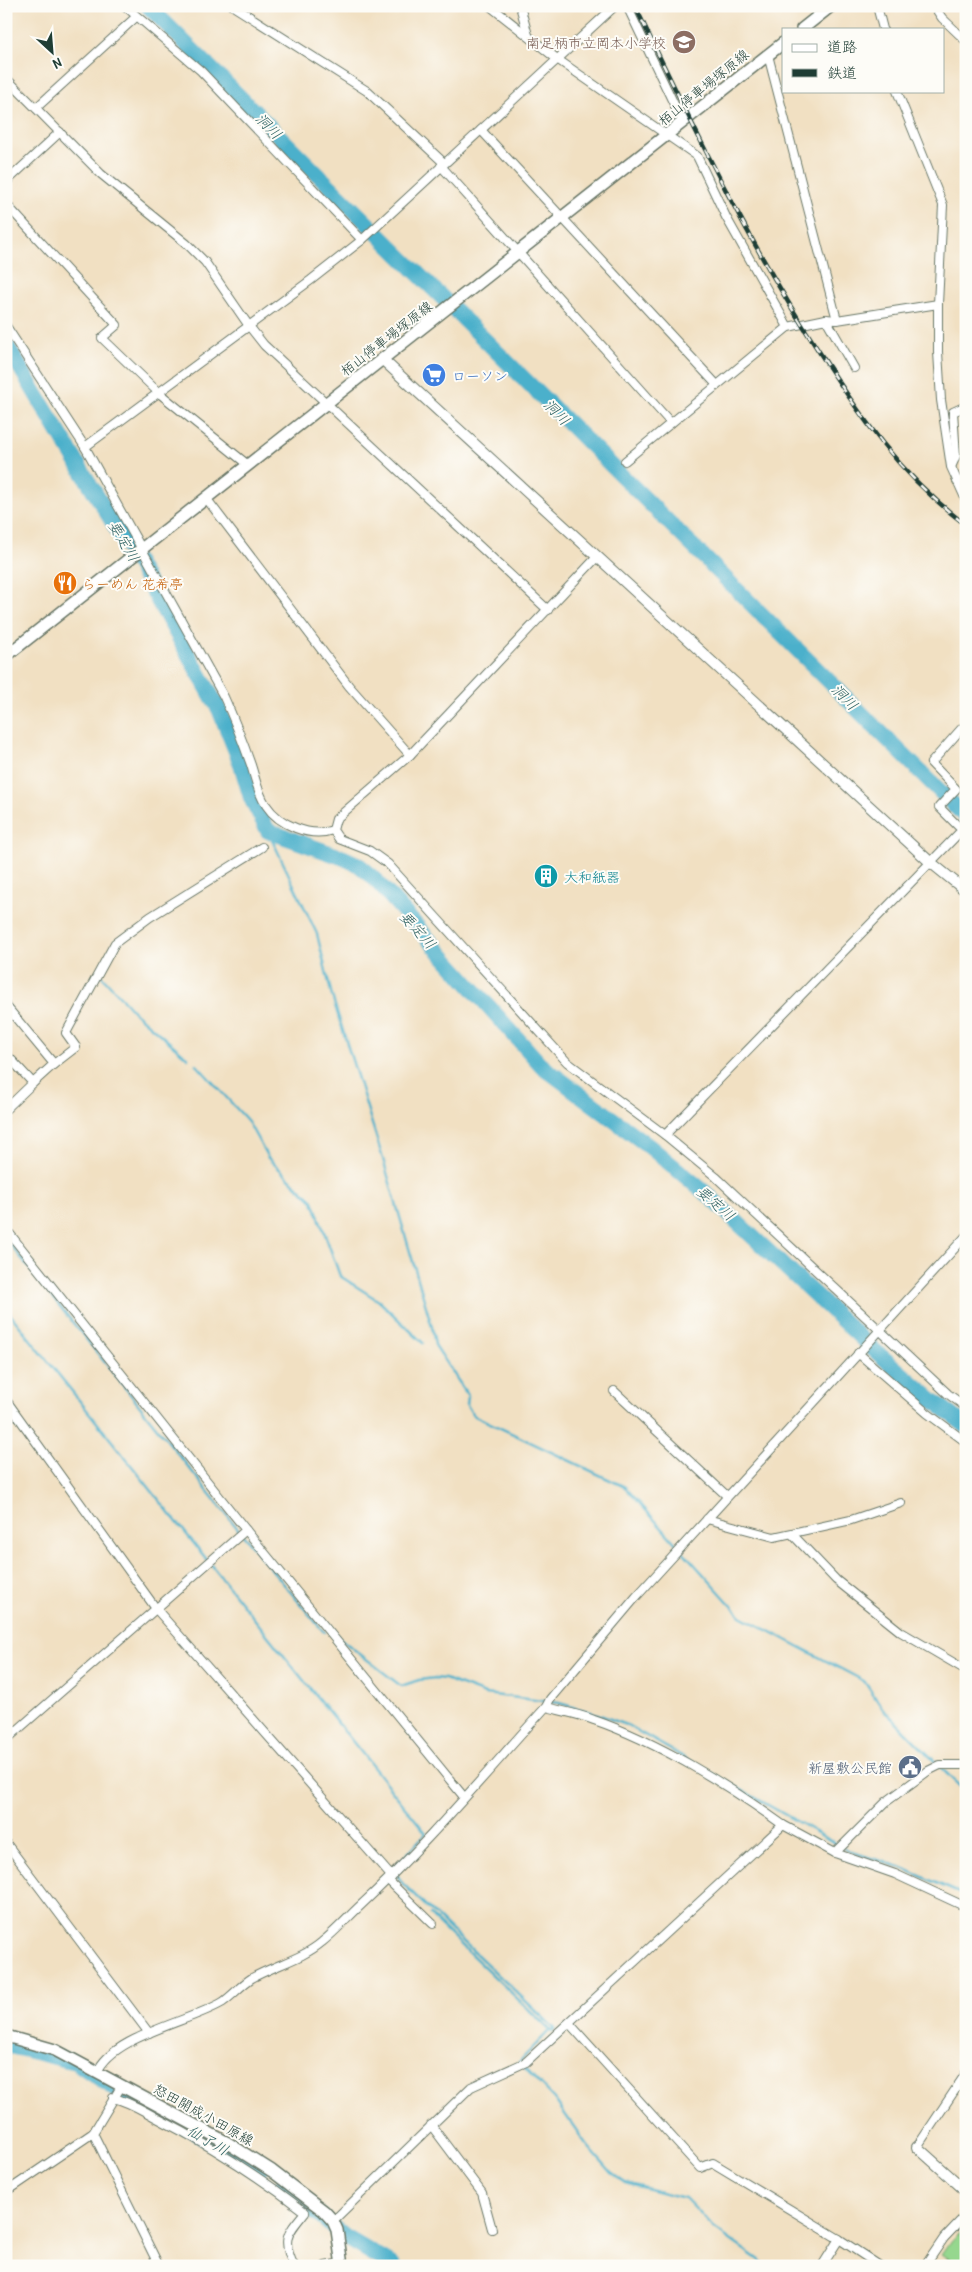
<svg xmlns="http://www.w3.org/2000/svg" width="972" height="2272" viewBox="0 0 972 2272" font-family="'Patrick Hand','Klee One',sans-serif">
	<rect width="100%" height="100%" fill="#fdfcf7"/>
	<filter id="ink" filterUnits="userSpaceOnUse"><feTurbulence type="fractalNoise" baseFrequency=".02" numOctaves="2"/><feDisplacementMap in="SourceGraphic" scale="10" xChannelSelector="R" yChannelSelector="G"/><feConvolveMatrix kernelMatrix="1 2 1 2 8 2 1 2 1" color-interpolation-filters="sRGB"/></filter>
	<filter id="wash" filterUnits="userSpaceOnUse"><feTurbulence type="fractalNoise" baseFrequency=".0096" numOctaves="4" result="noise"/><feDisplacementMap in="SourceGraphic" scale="20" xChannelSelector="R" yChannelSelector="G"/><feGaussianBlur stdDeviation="1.12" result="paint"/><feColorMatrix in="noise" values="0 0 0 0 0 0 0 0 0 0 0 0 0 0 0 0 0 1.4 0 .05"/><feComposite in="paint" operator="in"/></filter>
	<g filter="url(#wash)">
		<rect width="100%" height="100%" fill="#f1e0c2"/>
		<polygon fill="#96d78e" stroke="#5a8a61" points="966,2226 966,2266 959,2266 942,2254 952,2240"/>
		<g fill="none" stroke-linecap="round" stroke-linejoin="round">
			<g stroke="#4cb0cb" stroke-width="2.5">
				<polyline points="268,831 317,934 332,996 383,1159 432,1327 435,1345 468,1396 467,1405 473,1415 625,1487 741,1616 864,1681 883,1709 966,1793"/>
				<polyline points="101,975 135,1013 188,1058"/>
				<polyline points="196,1064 247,1120 268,1158 313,1201 340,1276 379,1301 423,1343"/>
				<polyline points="6,1239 242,1534 323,1631 325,1632"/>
				<polyline points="6,1309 426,1833 395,1867"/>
				<polyline points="333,1633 401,1686 419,1680 435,1678 445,1679 485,1694 559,1703 597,1714 627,1725 849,1851 900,1867 966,1896"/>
				<polyline points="396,1873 403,1884 555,2029 552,2032 550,2030 519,2062 555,2100 586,2144 611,2173 625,2183 685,2198 715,2229 767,2266"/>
				<polyline points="430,1915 550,2030"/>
			</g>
			<g stroke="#4cb0cb" stroke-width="16">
				<polyline points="148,6 966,817"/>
				<polyline points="6,344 137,563 219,709 241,764 251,798 268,831 344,858 359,865 372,876 542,1066 650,1147 708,1195 874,1350 934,1401 966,1426"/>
				<polyline points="6,2045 75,2062 128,2098 190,2129 260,2169"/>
				<polyline points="282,2185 345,2237 394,2266"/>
			</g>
		</g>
	</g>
	<g filter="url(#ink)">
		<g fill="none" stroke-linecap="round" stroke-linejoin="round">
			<g stroke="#687666" stroke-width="10">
				<g id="minor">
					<polyline points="125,6 201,71 362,240"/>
					<polyline points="233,6 367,91 444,163"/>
					<polyline points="490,6 557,59 697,156 726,217 788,327"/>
					<polyline points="520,6 528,35"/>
					<polyline points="627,6 683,123"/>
					<polyline points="877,6 883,29"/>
					<polyline points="934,6 942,18 966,41"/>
					<polyline points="768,55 837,320"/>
					<polyline points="6,78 101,174 187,244 205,262 249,326 264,345 548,610"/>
					<polyline points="897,91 943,205 938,304 938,352 941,400 951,467 966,500"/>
					<polyline points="36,108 136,17"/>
					<polyline points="481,130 717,385"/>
					<polyline points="441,166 671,423"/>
					<polyline points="6,182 60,132"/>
					<polyline points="6,204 117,325 102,338 159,393 248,465"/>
					<polyline points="826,319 854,368"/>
					<polyline points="6,326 85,447"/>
					<polyline points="625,461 788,327 826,319 837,320 938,304"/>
					<polyline points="952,465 956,456 953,412 966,406"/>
					<polyline points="957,481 963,481 966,486"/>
					<polyline points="206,498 349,686 410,755"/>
					<polyline points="597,557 410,755 336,819 333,830 339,839 370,851 388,864 567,1062 665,1135 716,1177 948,1394 966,1407"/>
					<path d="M 333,830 C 310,838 279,825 266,805 C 258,794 255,777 251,765 C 243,742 234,719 224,697 L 85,447 L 311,280 L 362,240 L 615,6"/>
					<polyline points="6,1006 54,1064 33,1083"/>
					<polyline points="6,1054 33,1083 6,1109"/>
					<polyline points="54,1064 76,1047 66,1033 115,943 150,917 262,847"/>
					<polyline points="665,1135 962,830 939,807 956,789 931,763 962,728 966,731"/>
					<polyline points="6,1229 246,1530 464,1797"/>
					<polyline points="858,1353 927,1413 966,1442"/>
					<polyline points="614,1391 727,1496"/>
					<polyline points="6,1400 157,1610 392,1877"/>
					<polyline points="707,1519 774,1537 851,1520 901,1503"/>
					<polyline points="792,1534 836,1580 901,1632 966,1670"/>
					<polyline points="546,1707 550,1699 636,1597 966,1236"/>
					<polyline points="6,1740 246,1530"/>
					<polyline points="783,1825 835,1853 895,1874 966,1907"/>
					<polyline points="6,1843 149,2033"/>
					<polyline points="835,1853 886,1802 928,1771 940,1765 966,1765"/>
					<polyline points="388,1880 433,1924"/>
					<polyline points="569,2023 700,2168 713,2163 839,2239"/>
					<path d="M 97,2073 C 111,2036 190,2022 223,2002 C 233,1995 241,1985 252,1978 C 275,1965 302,1959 322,1942 C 336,1931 348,1917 361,1905 C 427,1844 485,1774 546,1707 C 562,1711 579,1714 594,1720 C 658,1742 728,1785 783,1825 L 526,2062 L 471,2087 L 333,2221"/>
					<polyline points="966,2073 959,2084 966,2090"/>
					<path d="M 113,2098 C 128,2101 142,2110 155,2117 C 208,2144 258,2175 305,2212 C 287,2234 281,2239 294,2266"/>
					<polyline points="431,2125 482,2193 492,2229"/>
					<polyline points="93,2133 159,2266"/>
					<polyline points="917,2147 959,2084"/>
					<polyline points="6,2192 93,2133 122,2085"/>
					<polyline points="325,2266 342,2263"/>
					<polyline points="822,2266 839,2239 880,2266"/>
					<polyline points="925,2266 944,2238 966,2215"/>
				</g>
			</g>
			<g stroke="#687666" stroke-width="12">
				<g id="tertiary">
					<polyline points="383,360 929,861 966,891"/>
					<polyline points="917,2147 966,2191"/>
				</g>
			</g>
			<g stroke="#687666" stroke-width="14">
				<g id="secondary">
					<polyline points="802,29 831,6"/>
					<polyline points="6,656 783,43"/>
					<polyline points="6,2036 55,2050 226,2142 272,2171 324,2211 333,2221 337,2230 342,2266"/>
				</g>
			</g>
			<use href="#minor" stroke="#fff" stroke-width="8"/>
			<use href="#tertiary" stroke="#fff" stroke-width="10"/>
			<use href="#secondary" stroke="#fff" stroke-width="11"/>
			<g stroke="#1f3d34" stroke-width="4.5">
				<path id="rail" d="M 635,6 C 692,124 747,241 818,350 C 863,420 899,474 966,525"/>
			</g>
			<use href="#rail" stroke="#fdfcf7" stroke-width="2.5" stroke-dasharray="8" stroke-linecap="butt"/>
		</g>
	</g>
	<defs>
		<g id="school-disc" transform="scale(1.25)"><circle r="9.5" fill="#8d6e63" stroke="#fdfcf7"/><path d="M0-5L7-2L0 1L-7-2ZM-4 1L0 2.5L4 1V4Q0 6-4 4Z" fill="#fff"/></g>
		<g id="supermarket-disc" transform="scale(1.25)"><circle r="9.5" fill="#3f7fe0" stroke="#fdfcf7"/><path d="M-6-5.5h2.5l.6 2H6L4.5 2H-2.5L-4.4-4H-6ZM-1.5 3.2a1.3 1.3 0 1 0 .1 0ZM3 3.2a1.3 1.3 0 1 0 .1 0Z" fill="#fff"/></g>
		<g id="restaurant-disc" transform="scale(1.25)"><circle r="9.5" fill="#e8710a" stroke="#fdfcf7"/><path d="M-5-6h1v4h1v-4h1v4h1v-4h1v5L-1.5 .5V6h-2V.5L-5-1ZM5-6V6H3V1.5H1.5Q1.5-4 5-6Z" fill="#fff"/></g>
		<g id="building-disc" transform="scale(1.25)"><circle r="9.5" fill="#0f9aa8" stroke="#fdfcf7"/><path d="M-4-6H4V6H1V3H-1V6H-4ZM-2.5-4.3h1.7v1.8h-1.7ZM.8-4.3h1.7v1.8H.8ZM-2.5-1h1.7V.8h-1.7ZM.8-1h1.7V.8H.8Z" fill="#fff"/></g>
		<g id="civic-disc" transform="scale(1.25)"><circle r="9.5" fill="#5c6f8a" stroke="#fdfcf7"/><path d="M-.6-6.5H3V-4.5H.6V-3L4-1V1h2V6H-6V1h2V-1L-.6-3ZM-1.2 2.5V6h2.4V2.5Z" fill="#fff"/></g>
	</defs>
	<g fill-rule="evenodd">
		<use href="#school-disc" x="684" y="42"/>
		<use href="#supermarket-disc" x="434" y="375"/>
		<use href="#restaurant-disc" x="65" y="583"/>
		<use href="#building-disc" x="546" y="876"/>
		<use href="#civic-disc" x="910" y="1767"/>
	</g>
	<g text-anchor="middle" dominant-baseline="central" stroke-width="4" stroke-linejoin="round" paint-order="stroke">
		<g font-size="14" fill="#785e54" stroke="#fdfcf7" text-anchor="end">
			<text x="666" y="42">南足柄市立岡本小学校</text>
		</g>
		<g font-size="14" fill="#1f3d34" stroke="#fdfcf7">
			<text transform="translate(703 87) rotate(-39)">栢山停車場塚原線</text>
			<text transform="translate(386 338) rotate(-38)">栢山停車場塚原線</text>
			<text transform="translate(204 2114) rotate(29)">怒田開成小田原線</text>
		</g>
		<g font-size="14" fill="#366cbe" stroke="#fdfcf7" text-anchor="start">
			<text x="452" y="375">ローソン</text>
		</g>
		<g font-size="14" fill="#c56008" stroke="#fdfcf7" text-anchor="start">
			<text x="82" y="583">らーめん 花希亭</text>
		</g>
		<g font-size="14" fill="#0d838f" stroke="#fdfcf7" text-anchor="start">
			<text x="564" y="876">大和紙器</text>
		</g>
		<g font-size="14" fill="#4e5e75" stroke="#fdfcf7" text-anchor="end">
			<text x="892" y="1767">新屋敷公民館</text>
		</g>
		<g font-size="15" font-style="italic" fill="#2c6061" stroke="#fdfcf7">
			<text transform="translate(269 126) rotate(45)">洞川</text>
			<text transform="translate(557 412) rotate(45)">洞川</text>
			<text transform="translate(124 541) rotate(59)">要定川</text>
			<text transform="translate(845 697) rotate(45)">洞川</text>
			<text transform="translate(418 930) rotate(48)">要定川</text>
			<text transform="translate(716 1203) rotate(41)">要定川</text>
			<text transform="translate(208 2140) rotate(30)">仙了川</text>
		</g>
	</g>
	<rect width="972" height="2272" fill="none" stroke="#fdfcf7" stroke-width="25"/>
	<rect x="782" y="28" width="162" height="65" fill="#fdfcf7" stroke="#a4b0a9"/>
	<rect x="792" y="44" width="25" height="8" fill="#ffffff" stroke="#a4b0a9"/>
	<text x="827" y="52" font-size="15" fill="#1f3d34">道路</text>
	<rect x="792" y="69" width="25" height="8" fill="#1f3d34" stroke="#a4b0a9"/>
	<text x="827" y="78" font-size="15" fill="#1f3d34">鉄道</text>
	<g transform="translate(52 52) rotate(154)" stroke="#fdfcf7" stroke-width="4" paint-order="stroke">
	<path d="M0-4L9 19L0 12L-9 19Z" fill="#1f3d34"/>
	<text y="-8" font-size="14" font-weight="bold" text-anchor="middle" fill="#1f3d34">N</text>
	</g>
</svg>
